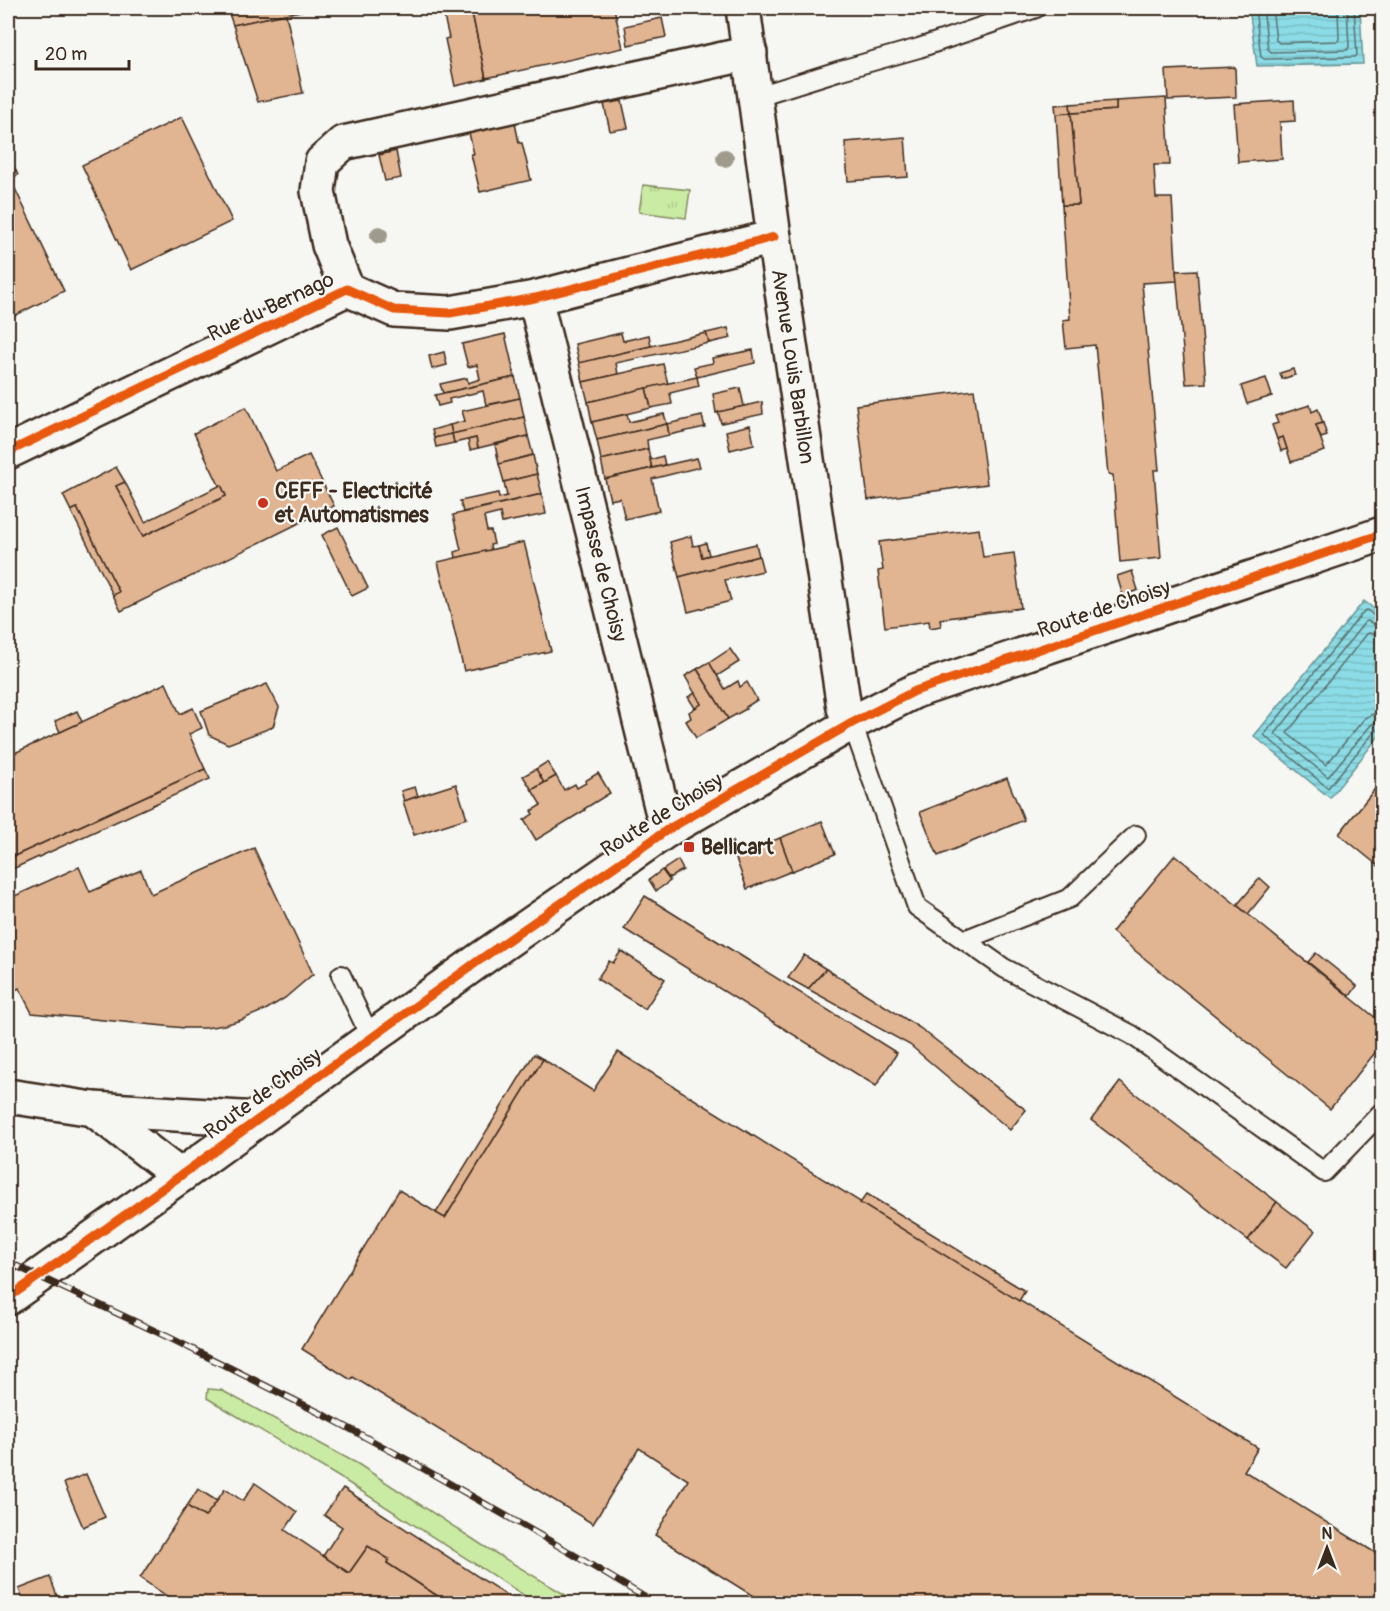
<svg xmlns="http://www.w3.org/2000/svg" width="1390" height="1611" viewBox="0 0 1390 1611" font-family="Pangolin,sans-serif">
	<defs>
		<pattern id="park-tufts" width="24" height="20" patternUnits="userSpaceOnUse" patternTransform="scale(1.5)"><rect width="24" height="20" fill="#caeba3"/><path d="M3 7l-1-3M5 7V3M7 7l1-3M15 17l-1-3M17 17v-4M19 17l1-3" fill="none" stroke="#aeca8c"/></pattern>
		<pattern id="water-rules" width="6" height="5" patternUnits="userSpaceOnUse" patternTransform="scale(1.5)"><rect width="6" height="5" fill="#8bdce6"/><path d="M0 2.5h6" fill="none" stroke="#79bdc5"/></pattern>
	</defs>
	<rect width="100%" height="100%" fill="#f6f6f2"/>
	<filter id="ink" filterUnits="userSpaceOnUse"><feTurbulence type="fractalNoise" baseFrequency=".0167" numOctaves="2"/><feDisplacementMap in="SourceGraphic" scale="12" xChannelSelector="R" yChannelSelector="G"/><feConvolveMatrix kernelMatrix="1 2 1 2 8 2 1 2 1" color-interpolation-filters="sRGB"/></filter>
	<g filter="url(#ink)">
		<polygon fill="#caeba3" stroke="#828a60" stroke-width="1.5" points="208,1389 221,1390 358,1464 482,1545 579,1603 536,1603 347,1482 207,1398"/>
		<polygon fill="url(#park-tufts)" stroke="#828a60" stroke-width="1.5" points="643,185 690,190 686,218 639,212"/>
		<g fill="url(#water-rules)" stroke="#6b9596" stroke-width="1.5">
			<polygon points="1249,8 1360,8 1363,64 1257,66"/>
			<polygon points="1364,601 1382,615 1382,732 1330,798 1254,736"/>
		</g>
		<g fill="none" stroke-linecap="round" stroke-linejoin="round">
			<g stroke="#5b716e" stroke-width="1.5">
				<polyline points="1255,8 1261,57 1264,59 1355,57 1357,55 1354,8"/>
				<polyline points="1263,8 1268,49 1271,52 1347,50 1349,47 1347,8"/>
				<polyline points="1272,8 1276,40 1279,43 1338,41 1339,39 1338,8"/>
				<polyline points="1382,619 1377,618 1367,610 1364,611 1264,735 1328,788 1375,731 1382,729"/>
				<polyline points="1382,627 1375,625 1368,621 1365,622 1275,734 1328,777 1371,725 1376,722 1382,721"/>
				<polyline points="1382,636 1369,633 1367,634 1287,733 1326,765 1365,718 1373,714 1382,712"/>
			</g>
		</g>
		<g fill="#e1b492" stroke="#3b2a1e" stroke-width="1.5">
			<polygon points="227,8 315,8 233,25"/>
			<polygon points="442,8 471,8 486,79 455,86 445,39 449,38"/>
			<polygon points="471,8 614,8 623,48 486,78"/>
			<polygon points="792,8 815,8 815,9 794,15"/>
			<polygon points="286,14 303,93 258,102 233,25"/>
			<polygon points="662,18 666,37 628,45 625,26"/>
			<polygon points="1235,67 1236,97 1168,100 1166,70"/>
			<polygon points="1166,98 1170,165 1154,165 1156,198 1172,198 1177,281 1142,283 1159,470 1154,470 1161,558 1120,562 1113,475 1108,474 1095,345 1066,348 1063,320 1070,319 1062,205 1079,205 1071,113 1116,110 1116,101"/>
			<polygon points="1294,100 1295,121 1280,122 1282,159 1238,162 1234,104"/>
			<polygon points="622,101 628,128 610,131 604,104"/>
			<polygon points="1116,101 1116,110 1071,113 1070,104"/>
			<polygon points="1070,104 1071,113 1056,114 1055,105"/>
			<polygon points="1071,113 1079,205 1062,205 1056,114"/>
			<polygon points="182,117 232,221 131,270 82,165"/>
			<polygon points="515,123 519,143 522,143 531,180 480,192 471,154 474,154 469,133"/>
			<polygon points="905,137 908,177 848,181 845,142"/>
			<polygon points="396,151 401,178 385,181 379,155"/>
			<polygon points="12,162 18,175 10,178 8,174 8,165"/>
			<polygon points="8,174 64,291 8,319"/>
			<polygon points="1197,270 1206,383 1186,384 1176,271"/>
			<polygon points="728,328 731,338 709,343 706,333"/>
			<polygon points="621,333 623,341 649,335 651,346 579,363 575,344"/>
			<polygon points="706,333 709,343 616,363 618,374 583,382 579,363"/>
			<polygon points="505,334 515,377 443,393 440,384 467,378 468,383 480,379 477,365 468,367 462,344"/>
			<polygon points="753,350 755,363 697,377 694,367 713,363 712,358"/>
			<polygon points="444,352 447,365 432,369 429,356"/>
			<polygon points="663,364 668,384 588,402 583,382"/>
			<polygon points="1293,369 1295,375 1282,379 1280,373"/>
			<polygon points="515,377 520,398 486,405 483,391 449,399 450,403 438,406 435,395"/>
			<polygon points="697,377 699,386 670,393 672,404 651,408 646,388"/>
			<polygon points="1266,378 1272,396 1247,404 1241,386"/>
			<polygon points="646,388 651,408 592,422 588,402"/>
			<polygon points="740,388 744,406 716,413 713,394"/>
			<polygon points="974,390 987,484 868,500 856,405"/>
			<polygon points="520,398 524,417 452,434 450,425 465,421 462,411"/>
			<polygon points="762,402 763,414 721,423 718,412"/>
			<polygon points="1310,405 1312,412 1318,409 1323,423 1316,425 1325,451 1291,462 1283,437 1277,439 1272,425 1278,423 1275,416"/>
			<polygon points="246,407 276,471 309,455 334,506 121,611 113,595 119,592 77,508 71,511 63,495 116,467 125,482 116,486 143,536 226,496 221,485 219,485 194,433"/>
			<polygon points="627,414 629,422 664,414 667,424 597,440 592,422"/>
			<polygon points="702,416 705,427 669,435 667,424"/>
			<polygon points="524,417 528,436 478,448 476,438 454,443 452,434"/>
			<polygon points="1323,423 1327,436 1321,438 1316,425"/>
			<polygon points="667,424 669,435 647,440 648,449 601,460 597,440"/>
			<polygon points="450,425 452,434 434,438 432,430"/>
			<polygon points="750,425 754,444 730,450 726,431"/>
			<polygon points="452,434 454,443 436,447 434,438"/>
			<polygon points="528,436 533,455 499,464 495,445"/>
			<polygon points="1283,437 1287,449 1281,451 1277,439"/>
			<polygon points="476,438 478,448 470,450 468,440"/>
			<polygon points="648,449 652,468 605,479 601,460"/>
			<polygon points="533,455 537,474 504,482 499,464"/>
			<polygon points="663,456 665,465 652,468 650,460"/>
			<polygon points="697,458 700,467 652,479 659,511 625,519 620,498 610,500 605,479"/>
			<polygon points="537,474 542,494 463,512 460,501 498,493 499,498 507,496 504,482"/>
			<polygon points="125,482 145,522 221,485 226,496 143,536 116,486"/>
			<polygon points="542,494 546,514 502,523 500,513 484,517 487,531 491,531 494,544 490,545 491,550 456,558 455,552 461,550 453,515"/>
			<polygon points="77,508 119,592 113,595 71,511"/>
			<polygon points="338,527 368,588 352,596 322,535"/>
			<polygon points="979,529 983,557 1014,553 1021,608 940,619 941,626 930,628 929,621 885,627 878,571 883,570 879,542"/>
			<polygon points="691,536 693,546 699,545 702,557 756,544 759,556 679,577 670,542"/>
			<polygon points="524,542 551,651 464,671 438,562"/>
			<polygon points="706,543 709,555 702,557 699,545"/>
			<polygon points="759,556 763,571 725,580 731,601 688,612 679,577"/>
			<polygon points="1132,571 1138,590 1123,596 1117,576"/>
			<polygon points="730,649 739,662 717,676 709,663"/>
			<polygon points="709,662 725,689 738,681 740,687 747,682 757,700 746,707 746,709 728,719 697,669"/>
			<polygon points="697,669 728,719 696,738 686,721 691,718 689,712 701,704 685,676"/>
			<polygon points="166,683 180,714 193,708 202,728 189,734 205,769 8,859 8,756"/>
			<polygon points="267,684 279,707 273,727 228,744 209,735 201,711"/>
			<polygon points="695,693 701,704 695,708 688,697"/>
			<polygon points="77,711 82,722 60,732 55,721"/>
			<polygon points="547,762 556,776 544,783 536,769"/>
			<polygon points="205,769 210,779 8,871 8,859"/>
			<polygon points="536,769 544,783 532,790 523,776"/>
			<polygon points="598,773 610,793 584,809 585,810 536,840 524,820 533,814 531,811 541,805 532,790 556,776 564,790 575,784 577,788 586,783 585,781"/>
			<polygon points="1007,778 1024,820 938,856 920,812"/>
			<polygon points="1382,780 1382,869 1339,834"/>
			<polygon points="456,784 467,818 414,835 403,801"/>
			<polygon points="415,787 418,796 404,801 401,791"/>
			<polygon points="822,821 835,854 792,871 780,838"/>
			<polygon points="780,838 792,871 747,889 735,856"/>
			<polygon points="254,848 313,974 285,998 267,1009 241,1020 224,1025 205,1028 185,1028 32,1013 19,988 8,994 8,899 79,867 90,892 141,870 151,894"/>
			<polygon points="1175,855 1382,1023 1382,1044 1330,1109 1112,932"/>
			<polygon points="678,860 683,870 669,878 663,870"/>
			<polygon points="662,870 670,881 656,891 649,880"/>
			<polygon points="1260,878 1270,887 1248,914 1237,905"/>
			<polygon points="645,896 897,1053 876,1086 624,929"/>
			<polygon points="621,951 665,979 645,1009 597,979 609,961 613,963"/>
			<polygon points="1316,953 1357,986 1350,996 1308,962"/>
			<polygon points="804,955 826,969 808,989 788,978"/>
			<polygon points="826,969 920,1028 1026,1110 1010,1130 910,1045 808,989"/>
			<polygon points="618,1052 1258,1448 1244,1471 1382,1557 1382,1604 766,1604 655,1535 688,1480 639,1448 593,1524 353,1377 351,1380 302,1349 399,1190 445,1218 543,1059 593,1091"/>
			<polygon points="534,1054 543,1059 445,1218 436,1213"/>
			<polygon points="1120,1082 1277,1202 1248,1240 1091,1120"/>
			<polygon points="867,1194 1025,1291 1019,1301 860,1203"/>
			<polygon points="1277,1202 1315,1231 1286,1268 1248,1240"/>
			<polygon points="86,1474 105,1517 83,1527 64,1483"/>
			<polygon points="255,1483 297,1512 285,1530 349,1573 368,1546 389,1559 387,1563 450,1604 179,1604 140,1578 187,1506 205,1517 225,1489 243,1501"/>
			<polygon points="343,1488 520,1604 450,1604 387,1563 389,1559 368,1546 349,1573 323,1556 342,1527 324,1515"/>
			<polygon points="198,1489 217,1501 205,1517 187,1506"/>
			<polygon points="50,1577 60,1604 21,1604 24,1603 19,1589"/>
		</g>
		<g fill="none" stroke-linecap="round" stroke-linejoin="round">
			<g stroke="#3b2a1e" stroke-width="22">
				<g id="service">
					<polyline points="755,97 841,70 919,48 1036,8"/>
					<polyline points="852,723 917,907 1004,968 1132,1035 1324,1172 1382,1112"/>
					<polyline points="964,940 1070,898 1136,835"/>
					<polyline points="341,975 371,1038"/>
				</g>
			</g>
			<g stroke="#3b2a1e" stroke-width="38">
				<g id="minor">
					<path id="s1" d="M 743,8 L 774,237 L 844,708 L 852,723"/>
					<polyline points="347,289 329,245 318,191 322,162 343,143 750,53"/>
					<path id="s2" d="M 535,298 L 667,830"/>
					<polyline points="8,452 347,289 394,310 450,313 535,298 774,237"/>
					<polyline points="8,1096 93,1109 180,1176"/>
					<polyline points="93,1109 258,1119"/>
				</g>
			</g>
			<g stroke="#3b2a1e" stroke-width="38">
				<polyline id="tertiary" points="8,1298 180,1176 478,961 667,830 852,723 915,691 1382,534"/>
			</g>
			<use href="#service" stroke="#f6f6f2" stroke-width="18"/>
			<use href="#minor" stroke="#f6f6f2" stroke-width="33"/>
			<use href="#tertiary" stroke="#f6f6f2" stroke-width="33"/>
			<g stroke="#3b2a1e" stroke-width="7">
				<polyline id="rail" points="8,1262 170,1338 328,1417 417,1465 564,1549 656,1604"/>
			</g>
			<use href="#rail" stroke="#f6f6f2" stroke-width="4.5" stroke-dasharray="14" stroke-linecap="butt"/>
			<g stroke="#f6f6f2" stroke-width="13">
				<g id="cycleway">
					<polyline points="8,452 347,289 394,310 450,313 535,298 774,237"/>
					<polyline points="8,1298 180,1176 478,961 667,830 852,723 915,691 1382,534"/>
				</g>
			</g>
			<use href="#cycleway" stroke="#e8590c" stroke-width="9"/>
		</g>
		<g fill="#9f9b8c">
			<circle cx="725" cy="158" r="9"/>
			<circle cx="379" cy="235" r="9"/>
		</g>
	</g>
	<g fill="#c8321e" stroke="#f6f6f2" stroke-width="2">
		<circle cx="263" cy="503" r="6"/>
		<rect x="683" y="841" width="12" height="12" rx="3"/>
	</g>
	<g text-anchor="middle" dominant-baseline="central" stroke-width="4.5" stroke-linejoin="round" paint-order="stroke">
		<g font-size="21" fill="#3b2a1e" stroke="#f6f6f2">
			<text transform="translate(271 307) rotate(-25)">Rue du Bernago</text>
			<text stroke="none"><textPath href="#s1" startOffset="362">Avenue Louis Barbillon</textPath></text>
			<text stroke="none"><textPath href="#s2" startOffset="274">Impasse de Choisy</textPath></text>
			<text transform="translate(1104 609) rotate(-19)">Route de Choisy</text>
			<text transform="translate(662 815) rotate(-32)">Route de Choisy</text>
			<text transform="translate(263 1094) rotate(-36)">Route de Choisy</text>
		</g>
		<g font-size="21" font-weight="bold" fill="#3b2a1e" stroke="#f6f6f2" text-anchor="start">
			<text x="275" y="491">CEFF - Electricité<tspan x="275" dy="24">et Automatismes</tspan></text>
			<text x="701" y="847">Bellicart</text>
		</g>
	</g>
	<rect width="1390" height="1611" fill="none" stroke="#f6f6f2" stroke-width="30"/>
	<rect x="15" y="15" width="1360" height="1581" fill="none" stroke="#3b2a1e" stroke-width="2" filter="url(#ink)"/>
	<g transform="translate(1327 1548)" stroke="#f6f6f2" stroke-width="4.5" paint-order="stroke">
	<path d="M0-4.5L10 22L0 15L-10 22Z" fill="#3b2a1e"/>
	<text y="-9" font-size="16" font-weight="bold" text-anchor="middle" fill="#3b2a1e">N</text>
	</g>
	<path d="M36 60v9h93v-9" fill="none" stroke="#3b2a1e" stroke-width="3"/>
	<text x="45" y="60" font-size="18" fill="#3b2a1e" stroke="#f6f6f2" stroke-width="4.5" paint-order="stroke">20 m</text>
</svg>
